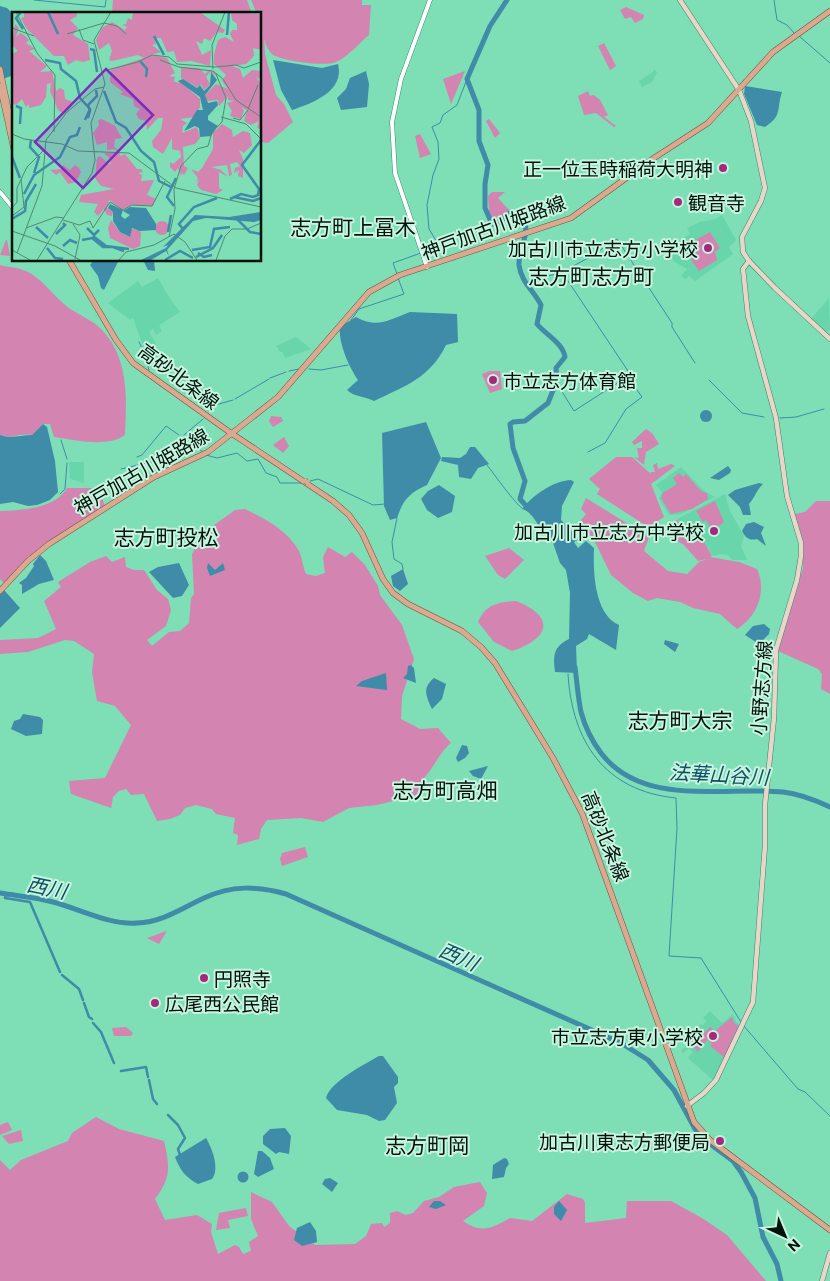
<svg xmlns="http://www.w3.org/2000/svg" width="830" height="1281" viewBox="0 0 830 1281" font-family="Commissioner,'Noto Sans JP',sans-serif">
	<rect width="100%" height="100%" fill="#7edeb6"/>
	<g fill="#69d5aa">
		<polygon points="654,69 657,72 652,82 642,87 639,81 653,72"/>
		<polygon points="722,215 736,240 729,247 733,254 695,281 689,276 685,279 681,276 687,269 673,261 672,255 686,249 682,239 690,234 687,228 700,222 716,219"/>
		<polygon points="158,278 169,297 180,312 159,325 162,331 156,335 153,329 149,331 157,346 144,349 133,318 130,320 108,303 138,281 142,287"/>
		<polygon points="829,298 830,329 827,332 811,319"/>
		<polygon points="296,337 311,349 285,358 283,352 280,352 276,346"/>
		<polygon points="69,462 84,462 84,483 70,479"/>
		<polygon points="681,467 704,491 715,497 681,514 669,515 661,502 659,498 662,492 656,485"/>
		<polygon points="725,494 730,511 744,536 741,546 747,560 732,560 728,555 720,554 713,556 703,540 691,536 677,519"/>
		<polygon points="710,1011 722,1023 733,1014 736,1022 742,1026 714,1081 688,1058 693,1052 689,1048 683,1053 681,1051 688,1044 681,1037 688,1030 691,1032 701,1024 703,1025 707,1021 703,1018"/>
	</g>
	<g fill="#d384b1">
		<polygon points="113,0 247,0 252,14 112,14"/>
		<path d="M 251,0 L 362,0 L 362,5 L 371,5 L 369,35 C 359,43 348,57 336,62 C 326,67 280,61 272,54 C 264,47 260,24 260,14 L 257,14 Z"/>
		<polygon points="626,7 644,15 643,19 635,23 631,17 625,19 620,10"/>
		<polygon points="260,29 264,36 265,54 276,95 284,104 293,122 268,143 260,142"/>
		<polygon points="604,43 616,66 610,70 598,46"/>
		<polygon points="465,71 451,104 443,79"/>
		<polygon points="588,91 590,96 594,95 600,100 608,115 604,117 616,126 614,127 596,113 584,115 578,96"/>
		<polygon points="489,119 500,133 495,138 486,121"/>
		<polygon points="420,134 431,154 420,158 415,136"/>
		<polygon points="492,192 505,192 498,198 510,211 496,222 493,221 489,212 488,196"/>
		<polygon points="710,232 720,248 715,252 717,260 699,271 692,261 686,245"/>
		<polygon points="6,240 7,240 10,256 0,255"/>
		<path d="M 0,265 C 7,267 16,267 23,270 C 39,275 51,293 64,304 C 74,313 89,318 99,327 C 129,355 127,398 125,435 C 107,448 75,440 54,437 L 50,424 L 43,424 L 32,435 C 20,433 11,439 0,435 Z"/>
		<polygon points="490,371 500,371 502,389 490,393 482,374"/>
		<polygon points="271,416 281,417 283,421 273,427 269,421"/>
		<polygon points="646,429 652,433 659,444 646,452 644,465 634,457 639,458 637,448 642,448 642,441 634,445 632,442"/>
		<polygon points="284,437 289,446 283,453 273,445"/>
		<polygon points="616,457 632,457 652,475 650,472 655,472 653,465 657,463 658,469 671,464 675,466 651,484 664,517 648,527 597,494 600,489 589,479"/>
		<polygon points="679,473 683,477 686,474 701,491 707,493 708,499 692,509 671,514 661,498 663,493 677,484 673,478"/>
		<path d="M 67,488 L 98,488 L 105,506 L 41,547 L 4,583 L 0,579 L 0,511 C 22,510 55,509 67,488 Z"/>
		<path d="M 586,498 L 649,537 L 644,551 L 668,571 L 687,574 L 699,562 L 707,559 L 698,561 L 684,545 L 664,533 L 660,527 L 677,520 L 691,537 L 703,540 L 712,556 L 710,557 L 739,562 L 757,569 C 767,591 758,616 737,629 L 720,614 L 693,608 L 680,602 L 657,598 L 648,601 L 633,593 L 611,575 L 597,546 L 581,520 L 586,514 L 581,509 Z"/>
		<polygon points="715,501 724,522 712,531 706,520 703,522 696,511"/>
		<polygon points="816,501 830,501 830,694 821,689 822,674 818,669 778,651 803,568 803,542 794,514 805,512"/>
		<path d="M 245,509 C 265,519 287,530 299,551 C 302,557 303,567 306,574 L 316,576 L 325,573 L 323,557 L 328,547 L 345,557 L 352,552 L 365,565 L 378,586 L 380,595 L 402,625 L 414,659 L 402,696 L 401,719 L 420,729 L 438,728 L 451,743 C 439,753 435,766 424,778 L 424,793 L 377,805 L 349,808 L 323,822 L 301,818 L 267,820 L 261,829 L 259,839 L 237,845 L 238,835 L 233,833 L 235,818 L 216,814 L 212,809 L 196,805 L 185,808 L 180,815 L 170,819 L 157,821 L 144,794 L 131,795 L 126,789 L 119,791 L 113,797 L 111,808 L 71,794 L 69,781 L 105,778 L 131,725 L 115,706 L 97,701 L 92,672 L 94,654 L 74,641 L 65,640 L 28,652 L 0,654 L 0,640 L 38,638 L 56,629 L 44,601 L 61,587 L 58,582 L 90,562 L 106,556 L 112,562 L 125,557 L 126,567 L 134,570 L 144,570 L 157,590 L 168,599 L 171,610 L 166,626 L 147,640 L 152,646 L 169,632 L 180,631 L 189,623 L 191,598 L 194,594 L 192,554 L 203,533 L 235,510 Z"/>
		<polygon points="509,548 524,560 505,579 498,575 485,556"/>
		<path d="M 516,601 C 556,617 550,638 512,651 L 494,642 L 478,622 C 485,604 499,602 516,601 Z"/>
		<polygon points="305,847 308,857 282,866 280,859 282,853"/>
		<polygon points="167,931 159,944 147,938"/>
		<polygon points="732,1017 734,1023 740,1027 725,1058 710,1046 712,1044 707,1040 698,1052 687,1040 698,1027 704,1033 710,1027 715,1031"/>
		<polygon points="126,1027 133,1033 131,1036 114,1036 112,1028"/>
		<path d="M 96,1117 L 119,1129 L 164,1141 C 170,1167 171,1178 155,1199 L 165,1220 L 197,1215 L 212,1224 L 211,1232 L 218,1254 L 235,1245 L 239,1247 L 243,1254 L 251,1251 L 249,1242 L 258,1236 L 251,1219 L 251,1192 L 272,1202 L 289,1226 L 315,1245 L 355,1244 L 366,1236 L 371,1224 L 382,1223 L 384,1227 L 390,1223 L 390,1213 L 397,1211 L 406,1215 L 413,1213 L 424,1201 L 439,1197 L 454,1187 L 480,1182 L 487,1193 L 484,1206 L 463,1221 C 482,1234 492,1228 510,1218 L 532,1221 L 567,1194 L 583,1199 L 585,1203 L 585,1223 L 626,1218 L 627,1201 L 671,1201 L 702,1218 L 727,1235 L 766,1281 L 0,1281 L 0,1160 L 10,1170 L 21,1160 L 68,1141 L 72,1133 Z"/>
		<polygon points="8,1122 12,1130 0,1135 0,1125"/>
		<polygon points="21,1130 23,1141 9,1144 2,1136"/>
		<polygon points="246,1208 248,1216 228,1220 230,1228 216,1230 219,1213"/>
	</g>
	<g fill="#3e8ca8">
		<polygon points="0,6 7,8 14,15 14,75 0,80"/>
		<path d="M 273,60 L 322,68 L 338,64 C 345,91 313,103 292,110 L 281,90 Z"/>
		<polygon points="366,71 369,84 367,107 341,110 337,98 346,89 350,78"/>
		<path d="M 745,86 L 782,92 C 776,110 783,115 765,127 L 757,125 L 744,94 Z"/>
		<polygon points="94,260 119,260 104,290 101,288 98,276 90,265"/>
		<polygon points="143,260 154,260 155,271 148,270"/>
		<path d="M 410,312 L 457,314 L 458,342 L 446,345 C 430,378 405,386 374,401 C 365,396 354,397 347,390 L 358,380 C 349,367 338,342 340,327 L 356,317 C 378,329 388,320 410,312 Z"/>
		<circle cx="706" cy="416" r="6"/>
		<path d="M 426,422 L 441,458 L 427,485 C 409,493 403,500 397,518 L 390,520 L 384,506 L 382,433 Z"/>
		<path d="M 43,424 L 47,427 L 55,461 L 58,492 L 50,500 L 37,505 L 28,506 L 13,502 L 0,504 L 0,435 C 11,439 20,435 32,435 Z"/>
		<polygon points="470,447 475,447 489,464 478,468 471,479 459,477 458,465 441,461 442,457 460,458 466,454"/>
		<polygon points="728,466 731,470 730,473 719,480 710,478"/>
		<path d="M 571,480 L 574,482 L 562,506 L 561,520 L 579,539 L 574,542 L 578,548 L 586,541 L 594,548 C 593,571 594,614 619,625 L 616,650 L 589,634 L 587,639 L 576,646 L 577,673 L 555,672 C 553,656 553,647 569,639 L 570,593 L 566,570 L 560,563 L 553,543 C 541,535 535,512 522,509 C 533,495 553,481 571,480 Z"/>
		<path d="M 759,483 L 763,484 C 756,491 755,497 749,504 L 751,515 L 743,515 L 740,507 L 728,495 L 735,490 Z"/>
		<polygon points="439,485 455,496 452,512 438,518 427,510 421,499 428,491"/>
		<path d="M 754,522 L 764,527 L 761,533 L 766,546 L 757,539 C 749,541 746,538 742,531 L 746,524 Z"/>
		<polygon points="40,555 46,561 54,580 39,584 22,594 22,585 19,583 26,578 34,566 33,564"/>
		<polygon points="179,563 189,585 182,596 173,598 149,572 158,567"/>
		<polygon points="208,563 215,570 223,563 225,570 210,576 207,568"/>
		<polygon points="403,569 408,584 400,591 393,586 391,576"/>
		<polygon points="4,590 20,608 0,628 0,593"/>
		<polygon points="764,624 770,629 769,634 759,644 745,635 753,626"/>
		<polygon points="665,640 679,644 675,652 664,644"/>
		<polygon points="408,666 411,665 414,668 416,683 403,678 407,674"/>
		<polygon points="386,673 387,690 356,686 362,681"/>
		<path d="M 434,678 L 446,684 L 442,699 L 432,709 C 426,696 422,688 434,678 Z"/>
		<polygon points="23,714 40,717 43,720 42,734 26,736 11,729 14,721 20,719"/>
		<polygon points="462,745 467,746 469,753 465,758 458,762 456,758"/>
		<polygon points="488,766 481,779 473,776 469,771"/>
		<path d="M 379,1056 L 383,1056 L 398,1077 L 398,1083 L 394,1087 L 397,1103 L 385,1120 L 379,1121 L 367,1115 L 337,1110 L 326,1098 C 330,1082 365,1064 379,1056 Z"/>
		<polygon points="285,1128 291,1136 289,1154 279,1152 276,1154 263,1144 263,1136 270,1129"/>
		<path d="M 206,1138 C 212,1148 220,1169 212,1179 L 198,1184 C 186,1178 180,1170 175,1157 Z"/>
		<polygon points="258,1151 262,1151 270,1158 274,1169 258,1177 254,1174"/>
		<polygon points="504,1158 507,1159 509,1164 506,1168 504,1177 492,1179 493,1165"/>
		<circle cx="243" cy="1177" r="5.5"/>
		<polygon points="330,1178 338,1183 332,1192 322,1184 325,1179"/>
		<polygon points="434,1201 440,1201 446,1205 436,1209 429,1207"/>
		<polygon points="559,1201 567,1210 561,1221 554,1214 554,1207"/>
		<polygon points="310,1222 316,1231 317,1242 302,1246 294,1240 297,1228"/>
	</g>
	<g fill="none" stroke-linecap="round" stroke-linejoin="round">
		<g stroke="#3e8ca8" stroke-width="1">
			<polyline points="34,0 105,7 106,0"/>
			<polyline points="774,0 777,20 787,25 795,34"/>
			<polyline points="799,36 830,63"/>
			<polyline points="424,252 440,247 429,229 427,205 433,175 439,159 438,142 432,127 440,123 443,115 457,105 467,79"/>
			<polyline points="593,255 617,239 672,323 672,327 695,363"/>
			<polyline points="562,272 630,374"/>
			<polyline points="397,274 393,263 421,253"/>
			<polyline points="531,281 562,272 590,257"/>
			<polyline points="526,283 528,282"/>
			<polyline points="351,320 359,309 404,294 398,278"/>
			<polyline points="139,342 146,356 149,371"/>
			<polyline points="309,369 321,370 348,365"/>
			<polyline points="289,371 299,369"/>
			<polyline points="270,378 286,372"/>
			<polyline points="709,380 742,413 764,417"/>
			<polyline points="556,382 574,411 630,375"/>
			<polyline points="235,399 269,379"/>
			<polyline points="209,411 212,406 233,400"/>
			<polyline points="780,418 796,417 824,409"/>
			<polyline points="184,435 203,419"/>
			<polyline points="61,440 67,459"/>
			<polyline points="176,448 192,444 203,452"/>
			<polyline points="588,452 605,443 626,409 642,397 630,380 632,378"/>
			<polyline points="206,455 217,458 237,453 247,461 258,459 266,473 277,477 280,483 304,483"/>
			<polyline points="137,457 142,455 166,426 179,435"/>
			<path d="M 487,465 C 494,474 516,505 522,508"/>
			<polyline points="121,469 168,458 172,451"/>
			<polyline points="310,481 318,479 373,505 385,504"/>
			<polyline points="60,494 65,489 67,463"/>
			<polyline points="397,518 392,542 394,559 402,564 403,569"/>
			<path d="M 568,674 C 572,742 605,791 676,798 L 677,828 L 669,956 L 701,958 L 741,1022"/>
			<polyline points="743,1025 798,1089 805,1092 830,1116"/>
		</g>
		<g stroke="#3e8ca8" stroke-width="2.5">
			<polyline points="6,894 5,898 30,902 60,972"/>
			<polyline points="62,975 79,989 83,1000"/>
			<polyline points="84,1003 89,1017 92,1019"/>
			<polyline points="93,1023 101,1032 114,1063"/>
			<polyline points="121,1071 146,1067 148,1077"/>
			<polyline points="149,1080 153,1099 157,1104"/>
			<polyline points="168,1115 178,1125 185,1138 178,1149 180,1155"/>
		</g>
		<g stroke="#3e8ca8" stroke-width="5">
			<path d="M 507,0 L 490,26 L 467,79 L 479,110 L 479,141 L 488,165 L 485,184 L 485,208 L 492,224 L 497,224 L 511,212 L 525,223 C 529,235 518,251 519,265 C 521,282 534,291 541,305 L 537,324 C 546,335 563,343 565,357 L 556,368 L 557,380 L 548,403 L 525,421 L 513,422 L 510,424 L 513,448 L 525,481 L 520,499 L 528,508"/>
			<path d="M 575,667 C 577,682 578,698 581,712 C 585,727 592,741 601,753 C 643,808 724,786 783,792 C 800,794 815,800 830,807"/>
			<path d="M 0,893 C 17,896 36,897 53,902 C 80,909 109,925 137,923 C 163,922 182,908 204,898 C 232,885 257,886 286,894 L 621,1043 L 648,1060 L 674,1090 L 695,1129 L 706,1141 L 733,1161 L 741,1172 L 755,1198 L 763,1237 L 777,1264 L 781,1281"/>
		</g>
		<g stroke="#278f6a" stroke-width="5">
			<g id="tertiary">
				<polyline points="0,192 14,209"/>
				<polyline points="427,267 395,173 392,122 401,79 430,0"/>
			</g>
		</g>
		<g stroke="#278f6a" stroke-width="5.5">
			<g id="secondary">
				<polyline points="680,0 739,90 751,121 765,188 761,201 742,237 743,252 749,261 775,288 830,339"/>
				<polyline points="687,1106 704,1093 716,1080 753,1002 765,846 765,805 774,718 776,650 797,580 801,556 801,543 787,496 776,418 748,316 743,269 749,261"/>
				<polyline points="822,1281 830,1253"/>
			</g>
		</g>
		<g stroke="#7d4f34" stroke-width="6">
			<g id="primary">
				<polyline points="0,69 14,137"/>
				<polyline points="0,86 14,150"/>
				<polyline points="69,260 116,340 133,363 228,431 333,501 349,515 362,533 383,579 393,593 408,604 462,631 481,647 495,663 553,758 582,813 694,1122 710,1140 830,1230"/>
				<polyline points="0,591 28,561 49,544 154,477 208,452 278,397 369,292 400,275 571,218 654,158 708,123 773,52 830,11"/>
			</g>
		</g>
		<use href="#tertiary" stroke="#fff" stroke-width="4"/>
		<use href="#secondary" stroke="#ecd4c9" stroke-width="4.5"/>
		<use href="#primary" stroke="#d9a992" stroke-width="5"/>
		<g stroke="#7d4f34" stroke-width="6" stroke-linecap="butt">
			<polyline id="primary-bridge" points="305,481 307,482"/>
		</g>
		<use href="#primary-bridge" stroke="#d9a992" stroke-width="5"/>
	</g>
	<g fill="#a5287b" stroke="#c7f4df" stroke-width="2">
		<circle cx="723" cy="168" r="5"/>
		<circle cx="678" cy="202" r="5"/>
		<circle cx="708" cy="248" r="5"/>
		<circle cx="493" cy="380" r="5"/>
		<circle cx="714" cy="531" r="5"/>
		<circle cx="204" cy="978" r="5"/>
		<circle cx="155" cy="1003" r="5"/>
		<circle cx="713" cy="1036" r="5"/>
		<circle cx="720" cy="1141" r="5"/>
	</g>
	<g text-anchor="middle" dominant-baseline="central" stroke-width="4" stroke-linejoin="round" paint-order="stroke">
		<g font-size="19" fill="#01130b" stroke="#c7f4df" text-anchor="end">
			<text x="713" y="168">正一位玉時稲荷大明神</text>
			<text x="688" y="202" text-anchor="start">観音寺</text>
			<text x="698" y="248">加古川市立志方小学校</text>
			<text x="503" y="380" text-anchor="start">市立志方体育館</text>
			<text x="704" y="531">加古川市立志方中学校</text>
			<text x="214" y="978" text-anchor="start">円照寺</text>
			<text x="165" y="1003" text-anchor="start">広尾西公民館</text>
			<text x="703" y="1036">市立志方東小学校</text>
			<text x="710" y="1141">加古川東志方郵便局</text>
		</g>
		<g font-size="19" fill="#01130b" stroke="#c7f4df">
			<text transform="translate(493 227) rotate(-20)">神戸加古川姫路線</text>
			<text transform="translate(179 376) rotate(37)">高砂北条線</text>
			<text transform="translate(141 471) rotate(-30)">神戸加古川姫路線</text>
			<text transform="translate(761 688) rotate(-86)">小野志方線</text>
			<text transform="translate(606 836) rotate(68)">高砂北条線</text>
		</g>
		<g font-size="20" font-style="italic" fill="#115166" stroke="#c7f4df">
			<text transform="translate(719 774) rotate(3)">法華山谷川</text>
			<text transform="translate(47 887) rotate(12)">西川</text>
			<text transform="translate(459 956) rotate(24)">西川</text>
		</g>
		<g font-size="21" fill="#01130b" stroke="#c7f4df">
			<text x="353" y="226">志方町上冨木</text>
			<text x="591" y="275">志方町志方町</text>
			<text x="166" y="536">志方町投松</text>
			<text x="680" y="719">志方町大宗</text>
			<text x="445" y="789">志方町高畑</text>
			<text x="427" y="1144">志方町岡</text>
		</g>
	</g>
	<g transform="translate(12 12)">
		<rect width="249" height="249" fill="#7edeb6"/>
		<path d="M 12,0 L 64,0 L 65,4 L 58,8 L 66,16 L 61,23 L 76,32 L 78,48 L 71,50 L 64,48 L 56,53 L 52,44 L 42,44 L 14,16 L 9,6 L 12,5 ZM 121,0 L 189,1 L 213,18 L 211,21 L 205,20 L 198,29 L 192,26 L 190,32 L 184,29 L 190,43 L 199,38 L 198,54 L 180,49 L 165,50 L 162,39 L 155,40 L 149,26 L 143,26 L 144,32 L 140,33 L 149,40 L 139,43 L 155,46 L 163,61 L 157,64 L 163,65 L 162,70 L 170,71 L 188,87 L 188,95 L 182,105 L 168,107 L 175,111 L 171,114 L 170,121 L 185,115 L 188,126 L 183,132 L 171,135 L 172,154 L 176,156 L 172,163 L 170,161 L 169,164 L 166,156 L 163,160 L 158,155 L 158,150 L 161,152 L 169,145 L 168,139 L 160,137 L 160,126 L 151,142 L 141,135 L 140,129 L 149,118 L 151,106 L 146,106 L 135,118 L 134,109 L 127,107 L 124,102 L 128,97 L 122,94 L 121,87 L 108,82 L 111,80 L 98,70 L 99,57 L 132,46 L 126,43 L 100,49 L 97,48 L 100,39 L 97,31 L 87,38 L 84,28 L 90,16 L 100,10 L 113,18 L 115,15 L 110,13 L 114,12 L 116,6 L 120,8 ZM 219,0 L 249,2 L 249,38 L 241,36 L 242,44 L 234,52 L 220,54 L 228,57 L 231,66 L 240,58 L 249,59 L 247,67 L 244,65 L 249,72 L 248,117 L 245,116 L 247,109 L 239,113 L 232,109 L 235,98 L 229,95 L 232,98 L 229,107 L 218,104 L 220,99 L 215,91 L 222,89 L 216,88 L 216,84 L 207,94 L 206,88 L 195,89 L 193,83 L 204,72 L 216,77 L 210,69 L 214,63 L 202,52 L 202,43 L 206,28 L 213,25 L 222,30 L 218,22 L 220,18 L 225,18 L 225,12 L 220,8 ZM 3,12 L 7,16 L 4,25 L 8,21 L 12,23 L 17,28 L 14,31 L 23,37 L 17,39 L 35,54 L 28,60 L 40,59 L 44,79 L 48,76 L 52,78 L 53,87 L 61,90 L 52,102 L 46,98 L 38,79 L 39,71 L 35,72 L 34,85 L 29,93 L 17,96 L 17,92 L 14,95 L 10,87 L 4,93 L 0,91 L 0,42 L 6,39 L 0,33 ZM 169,55 L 187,56 L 193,62 L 197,58 L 203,60 L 205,64 L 198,60 L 194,65 L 198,72 L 192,78 L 189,72 L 185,75 L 169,66 ZM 90,107 L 103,114 L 110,126 L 103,127 L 102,135 L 107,139 L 108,144 L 113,142 L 125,157 L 129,157 L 131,160 L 126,161 L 130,163 L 129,169 L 142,168 L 135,183 L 144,187 L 141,194 L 120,193 L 111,198 L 97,188 L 95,196 L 101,200 L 100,204 L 95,203 L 92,197 L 86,204 L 82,200 L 86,192 L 67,190 L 69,183 L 102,177 L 89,174 L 83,166 L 85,146 L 88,144 L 98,153 L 99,148 L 92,141 L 108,141 L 102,137 L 95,138 L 95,130 L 85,133 L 81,121 L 87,113 L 86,108 ZM 210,112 L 220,118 L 221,125 L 231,119 L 238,121 L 240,133 L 232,141 L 227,138 L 231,147 L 231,166 L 226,164 L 227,158 L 222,161 L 223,156 L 228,154 L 225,150 L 218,152 L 220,163 L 217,164 L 215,153 L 199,155 L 209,158 L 216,165 L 207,160 L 207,176 L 211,178 L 204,182 L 189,178 L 185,173 L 187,167 L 184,170 L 186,166 L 179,157 L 186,160 L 190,156 L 201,137 L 201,121 ZM 51,153 L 58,158 L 63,153 L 67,156 L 69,160 L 64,170 L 56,172 L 48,160 L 44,163 L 38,158 L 49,157 ZM 99,208 L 108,220 L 117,225 L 119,217 L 127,218 L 129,221 L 128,234 L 121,237 L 98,226 L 96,216 ZM143 216a7 7 0 1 1 14 0a7 7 0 1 1-14 0Z" fill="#d384b1"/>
		<path d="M 199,60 L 205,68 L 193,83 L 196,91 L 205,89 L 206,93 L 196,104 L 196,108 L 206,114 L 199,124 L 188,125 L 187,116 L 183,114 L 172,119 L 185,98 L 191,98 L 188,85 L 166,69 L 171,67 L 185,76 L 188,73 L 192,79 L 198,73 ZM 98,192 L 111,198 L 109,204 L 113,207 L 118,203 L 111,199 L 118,195 L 134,196 L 144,212 L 144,218 L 128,219 L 120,216 L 118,225 L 108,220 L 101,209 L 101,200 L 96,196 ZM 249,200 L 249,208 L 242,210 L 194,206 L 181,209 L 155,238 L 157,244 L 154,239 L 139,248 L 129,248 L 154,236 L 156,233 L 151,235 L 183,203 L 217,205 Z" fill="#3e8ca8"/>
		<path fill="none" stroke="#3e8ca8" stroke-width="2.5" d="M 9,0 L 4,6 L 11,17M 36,0 L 46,22M 215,23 L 217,0M 142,24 L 152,43M 78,37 L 82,38 L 85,60M 33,48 L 48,51 L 49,57 L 64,69 L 68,86 L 78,97 L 73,108M 128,49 L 135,57 L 134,65M 92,79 L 104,110 L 114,116 L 129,139 L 142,150 L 147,169 L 159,175M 4,94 L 9,96 L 8,112M 76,106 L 78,99 L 76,93 L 85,84 L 84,78M 19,128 L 18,135 L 27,145 L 22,161M 0,145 L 8,166M 12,182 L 22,163 L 48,145 L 58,125 L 65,123 L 68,115M 222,185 L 241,189 L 249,186M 218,187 L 229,182 L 241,185 L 246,183 L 247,177 L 230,153 L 249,128M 162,194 L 155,185 L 164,166M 0,207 L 13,199 L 14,189 L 24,172M 225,207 L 238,220 L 249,222M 24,215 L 36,226M 75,216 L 82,223 L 87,218M 171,217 L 167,212 L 182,195 L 205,186M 156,220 L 159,203M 44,222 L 53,213 L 51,211M 81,224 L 94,234 L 117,237M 70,228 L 80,226 L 91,235 L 101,235 L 112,239M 51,234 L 58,228 L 65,231M 35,236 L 43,246 L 51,247M 180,238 L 198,235 L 202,217 L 218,215M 186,241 L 192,245 L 200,243M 184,245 L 201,236 L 210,223M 153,248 L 168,239 L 181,246"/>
		<path fill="none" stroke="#4c8d72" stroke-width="1" d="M 4,0 L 25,41 L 43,63 L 42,120M 0,16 L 22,24M 67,17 L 71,28 L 82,32M 55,22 L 92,11 L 105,14 L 114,22M 148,48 L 167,55 L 201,59 L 211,67 L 224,88 L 249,105M 201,57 L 200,33 L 213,0M 91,59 L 126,50 L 140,43 L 157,45 L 165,52 L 203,55 L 224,53 L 232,56 L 249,50M 236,97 L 246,73M 209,105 L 234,112 L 249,127M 221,106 L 228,108 L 236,98M 0,122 L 12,127 L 50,132 L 66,139 L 117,141 L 164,176 L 249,195M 0,196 L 5,190 L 5,176 L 15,155 L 31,139M 0,204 L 12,195 L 9,167M 51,208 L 67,213 L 78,209 L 81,216 L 98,190 L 111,198 L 120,193 L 140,194 L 153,169M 61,212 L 68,223 L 63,247M 14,216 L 44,205 L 52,206M 0,219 L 43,234 L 68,248M 157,225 L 163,197 L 162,177 L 169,154 L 185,137 L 196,134 L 200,120 L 210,110 L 214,86 L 204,62M 0,238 L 18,248M 5,241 L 30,174 L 34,128 L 55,100 L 83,77 L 92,75M 25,248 L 80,161 L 83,148 L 79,111 L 93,72 L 82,28 L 99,0M 107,248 L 114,240 L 142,233 L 162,222 L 173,230 L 185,248M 204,248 L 213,224 L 220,217 L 235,217 L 249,211"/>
		<path fill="#7b2cbf" fill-opacity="0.15" stroke="#7b2cbf" stroke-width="2.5" d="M 94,57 L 141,103 L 71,176 L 23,130 Z"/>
		<rect width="249" height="249" fill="none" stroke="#01130b" stroke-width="2.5"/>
	</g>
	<g transform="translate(785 1236) rotate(136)" stroke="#c7f4df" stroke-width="4" paint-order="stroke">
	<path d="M0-4L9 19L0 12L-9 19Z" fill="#01130b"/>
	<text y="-8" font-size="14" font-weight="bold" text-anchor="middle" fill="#01130b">N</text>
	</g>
</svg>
